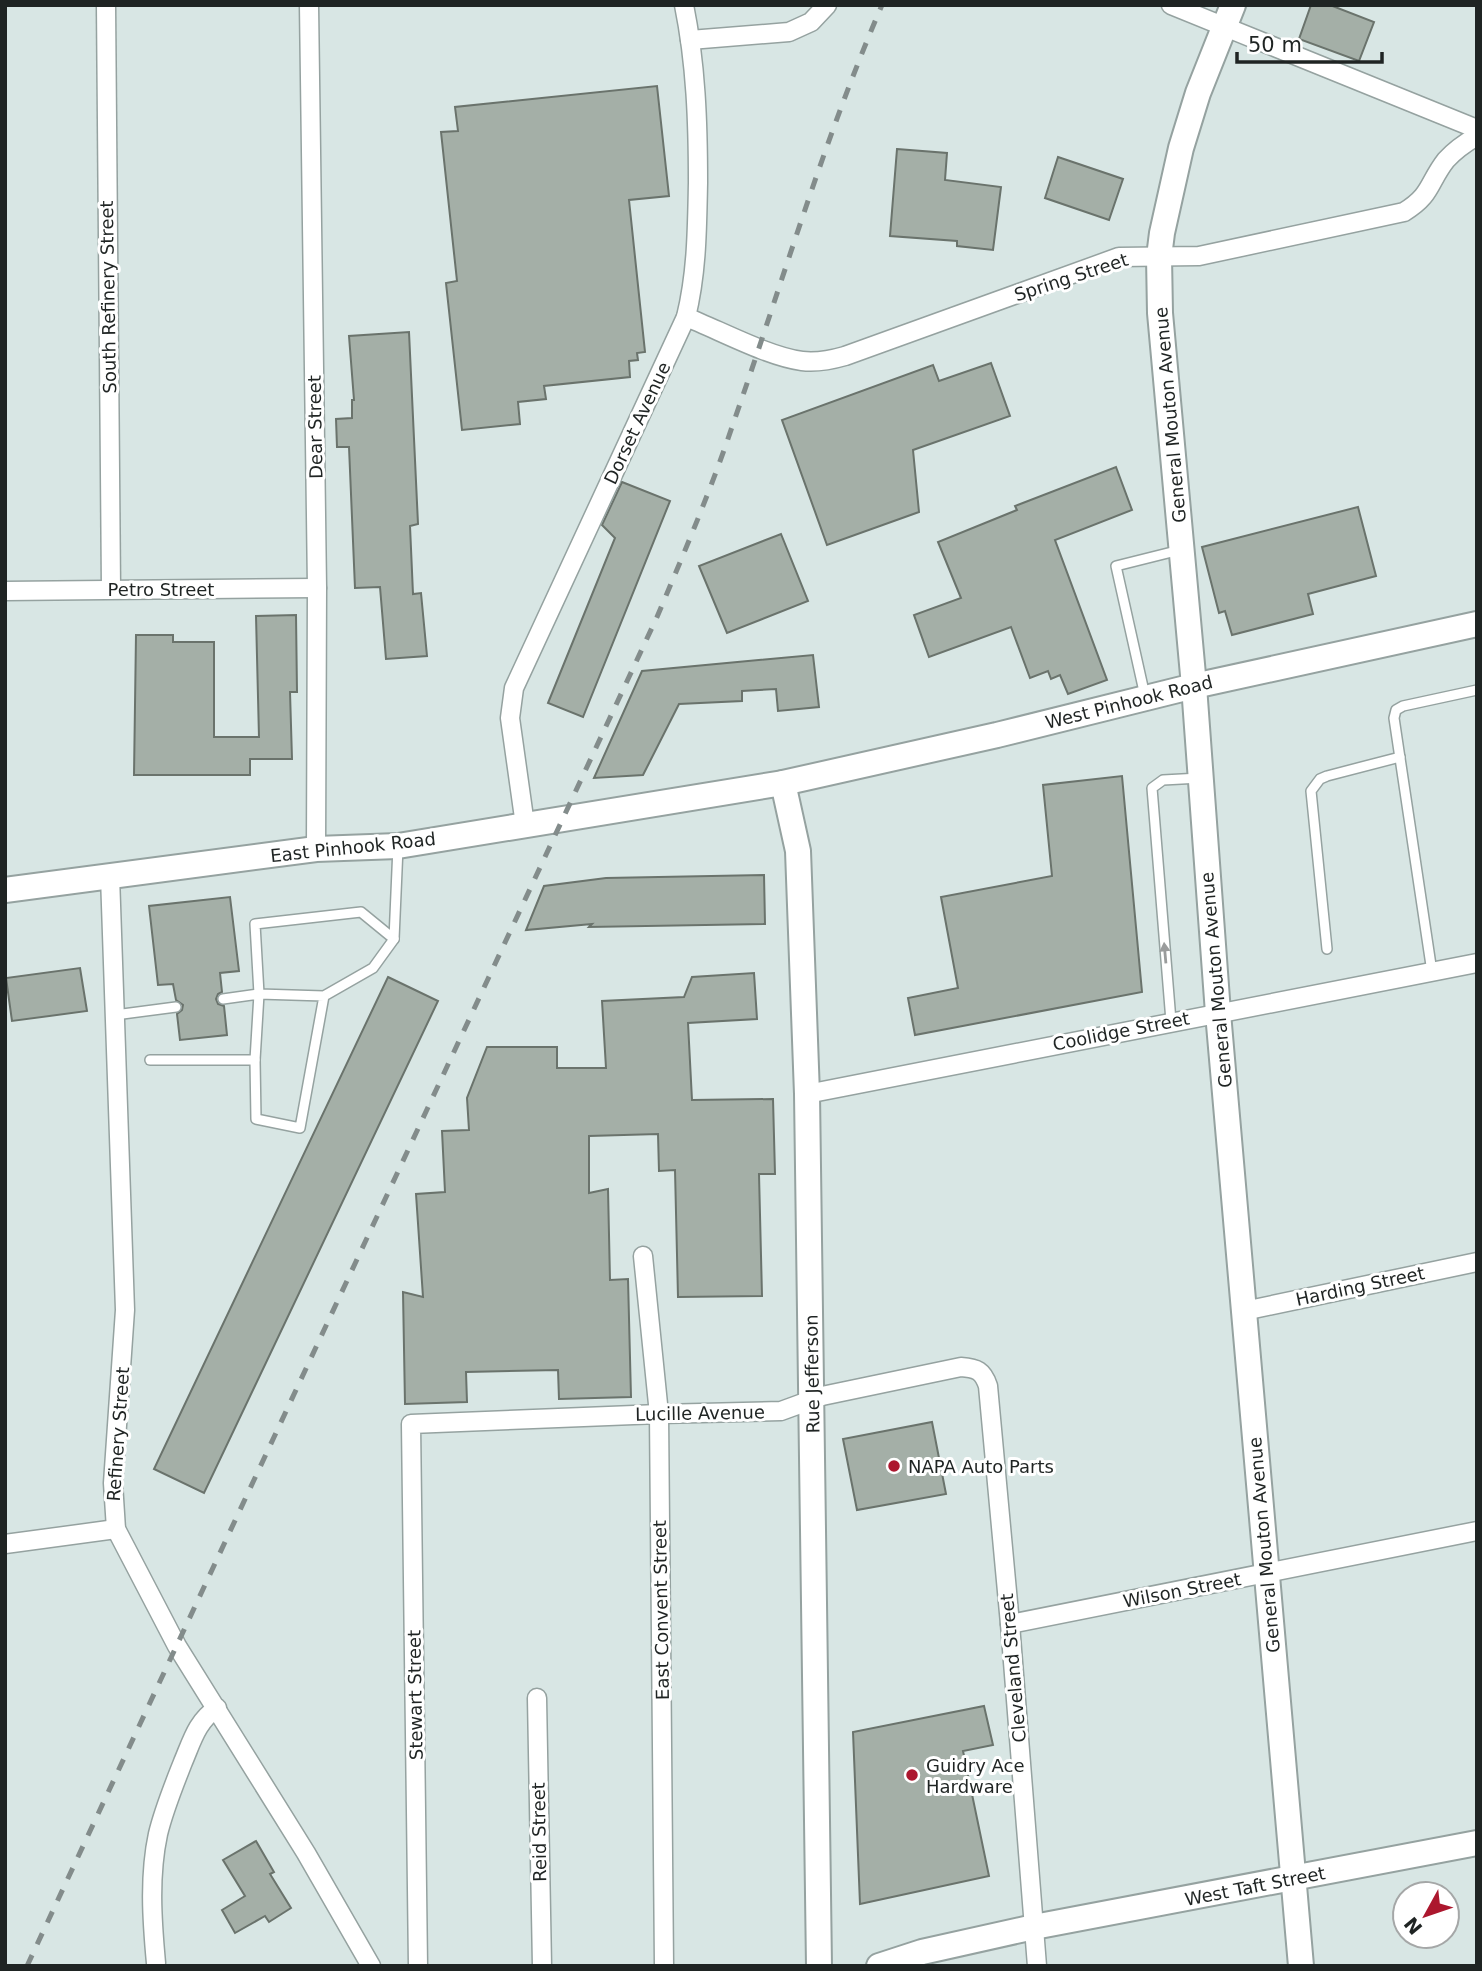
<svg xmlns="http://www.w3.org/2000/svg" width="1482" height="1971" viewBox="0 0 1482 1971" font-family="'DejaVu Sans',sans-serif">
	<rect width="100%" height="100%" fill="#d8e6e4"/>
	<g fill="#a4afa7" stroke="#6a736c" stroke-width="2">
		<polygon points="1311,5 1330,5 1374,22 1359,61 1299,39"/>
		<polygon points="657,86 669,196 629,200 645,352 637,353 638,360 629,361 630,377 544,386 546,399 518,402 520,424 462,430 446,283 457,281 441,132 458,131 455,107"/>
		<polygon points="897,149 947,153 945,180 1001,187 993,250 957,246 957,241 890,236"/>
		<polygon points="1058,157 1123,179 1109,220 1045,198"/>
		<polygon points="409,332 418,524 410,526 413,594 421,593 427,656 386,659 380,587 355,588 349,447 337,447 336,419 352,418 352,400 354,400 349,336"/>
		<polygon points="991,363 1010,416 913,450 919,512 827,545 782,420 933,365 939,381"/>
		<polygon points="1116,467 1132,510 1055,540 1107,680 1068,694 1060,675 1051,679 1048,671 1030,678 1011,627 929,657 914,615 961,598 938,542 1017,510 1015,506"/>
		<polygon points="622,482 670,501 583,717 548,703 615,538 602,525"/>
		<polygon points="1358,507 1376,576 1308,594 1313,614 1232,635 1225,611 1219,613 1202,547"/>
		<polygon points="781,534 808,601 727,633 699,566"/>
		<polygon points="296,615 297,692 290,692 292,759 250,759 250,775 134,775 136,635 173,635 173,642 214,642 214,737 259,737 256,616"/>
		<polygon points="813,655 819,707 778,711 776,689 742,691 742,701 679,704 643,775 594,778 642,671"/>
		<polygon points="1122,776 1142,992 915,1035 908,998 958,988 941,897 1052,876 1043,785"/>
		<polygon points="764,875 765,924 589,927 592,924 526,930 544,886 606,878"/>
		<polygon points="230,897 239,971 220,973 222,992 218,994 216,999 218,1004 224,1006 227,1035 180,1040 177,1014 182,1010 183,1005 176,1000 173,984 158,985 149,906"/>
		<polygon points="80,968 87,1011 12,1021 6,978"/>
		<polygon points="754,973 757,1019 688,1023 692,1100 773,1099 775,1174 759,1174 762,1296 678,1297 675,1170 659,1171 658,1134 589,1136 589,1193 608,1189 610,1280 628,1279 631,1397 559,1399 558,1370 466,1372 467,1402 405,1404 403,1292 423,1297 416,1194 445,1192 442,1131 469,1130 467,1098 487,1047 557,1047 557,1068 606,1068 602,1001 684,997 692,977"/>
		<polygon points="388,977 438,1001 204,1493 154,1469"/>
		<polygon points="932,1422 946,1494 857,1510 843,1439"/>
		<polygon points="984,1706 993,1745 963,1751 989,1876 860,1904 853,1732"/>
		<polygon points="256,1841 274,1872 270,1874 291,1908 269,1922 265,1916 235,1933 222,1910 245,1896 223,1860"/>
	</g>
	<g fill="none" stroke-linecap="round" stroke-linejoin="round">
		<g stroke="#95a2a0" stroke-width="12">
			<g id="lane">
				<polyline points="1145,696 1116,566 1180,550"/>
				<polyline points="394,939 398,847"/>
				<polyline points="1327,949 1311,791 1320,779 1327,776 1400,757"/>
				<polyline points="1432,972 1394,718 1396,710 1403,706 1477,690"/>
				<polyline points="223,999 259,994 255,924 361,912 394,939 373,968 324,996 259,994 255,1060 256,1119 300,1128 324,996"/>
				<polyline points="115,1015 176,1007"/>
				<polyline points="1171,1021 1152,788 1163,780 1200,778"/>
				<polyline points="150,1060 255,1060"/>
			</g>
		</g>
		<g stroke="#95a2a0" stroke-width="21">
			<g id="street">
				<polyline points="106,5 111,589"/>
				<polyline points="309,5 317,588 316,849"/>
				<polyline points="1171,5 1477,129"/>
				<polyline points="690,40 789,32 811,22 827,5"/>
				<path d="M 686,317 C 719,330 769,357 802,361 C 817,363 831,360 845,356 L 1119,257 L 1199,256 L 1404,212 C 1432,195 1428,183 1446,160 C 1455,150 1465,143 1477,136"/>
				<polyline points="5,591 317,588"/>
				<path d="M 525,825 L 510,718 L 514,688 L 686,317 C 697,272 697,229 698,183 C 698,123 696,64 684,5"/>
				<polyline points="110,876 125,1310 113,1483 116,1529 177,1646 306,1853 371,1966"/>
				<polyline points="807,1094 1477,963"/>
				<polyline points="643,1256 659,1414 664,1966"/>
				<polyline points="1244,1311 1477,1262"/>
				<polyline points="5,1544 116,1529"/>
				<polyline points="1010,1624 1477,1531"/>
				<polyline points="537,1698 542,1966"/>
				<path d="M 156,1963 C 152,1920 149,1876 158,1834 C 164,1809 174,1785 183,1762 C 192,1741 197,1721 217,1708"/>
				<path d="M 418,1966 L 411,1424 L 659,1414 L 781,1411 L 822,1396 L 961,1367 C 977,1368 983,1371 988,1386 L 1010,1624 L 1037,1966"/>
			</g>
		</g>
		<g stroke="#95a2a0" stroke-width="28">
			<g id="secondary">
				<polyline points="1233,5 1198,93 1181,148 1162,233 1159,257 1160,313 1194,686 1218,1013 1301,1966"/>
				<polyline points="783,783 798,851 807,1094 819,1966"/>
				<polyline points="5,890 316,849 398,846 783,783 997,735 1194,686 1477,624"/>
				<polyline points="879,1966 922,1952 1034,1927 1477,1843"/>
			</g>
		</g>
		<use href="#lane" stroke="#fff" stroke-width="9"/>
		<use href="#street" stroke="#fff" stroke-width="18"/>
		<use href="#secondary" stroke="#fff" stroke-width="24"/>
		<path stroke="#838c8b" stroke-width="5" stroke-dasharray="12 12" stroke-linecap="butt" d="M 27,1966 L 657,617 C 684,553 711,490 733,424 C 782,284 823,142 882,5"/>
	</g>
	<defs><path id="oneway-solid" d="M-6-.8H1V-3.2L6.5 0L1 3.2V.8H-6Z" transform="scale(1.75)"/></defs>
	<use fill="#9a9c9c" href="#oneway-solid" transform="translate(1165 953) rotate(-95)"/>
	<g fill="#ac172e" stroke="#fff" stroke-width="2.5">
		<circle cx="894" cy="1466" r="7"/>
		<circle cx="912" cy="1775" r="7"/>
	</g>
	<g text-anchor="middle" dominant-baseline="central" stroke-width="6" stroke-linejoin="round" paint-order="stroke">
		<g font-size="18" fill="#1f2423" stroke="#fff">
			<text transform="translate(1071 277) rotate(-18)">Spring Street</text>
			<text transform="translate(108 297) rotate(-91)">South Refinery Street</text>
			<text transform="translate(1170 415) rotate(-95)">General Mouton Avenue</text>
			<text transform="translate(637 423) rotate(-65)">Dorset Avenue</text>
			<text transform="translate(315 427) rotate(-91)">Dear Street</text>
			<text x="161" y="589">Petro Street</text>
			<text transform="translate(1129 702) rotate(-14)">West Pinhook Road</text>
			<text transform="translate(353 847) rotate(-6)">East Pinhook Road</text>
			<text transform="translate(1216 980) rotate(-95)">General Mouton Avenue</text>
			<text transform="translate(1121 1031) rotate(-11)">Coolidge Street</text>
			<text transform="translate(1360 1286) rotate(-12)">Harding Street</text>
			<text transform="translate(812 1374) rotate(-91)">Rue Jefferson</text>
			<text transform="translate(700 1413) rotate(-1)">Lucille Avenue</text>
			<text transform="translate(118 1434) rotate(-86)">Refinery Street</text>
			<text transform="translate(1264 1545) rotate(-95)">General Mouton Avenue</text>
			<text transform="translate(1182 1590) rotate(-11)">Wilson Street</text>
			<text transform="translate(661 1610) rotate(-91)">East Convent Street</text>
			<text transform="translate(1013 1668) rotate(-95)">Cleveland Street</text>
			<text transform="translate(415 1695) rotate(-91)">Stewart Street</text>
			<text transform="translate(539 1832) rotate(-91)">Reid Street</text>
			<text transform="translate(1255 1886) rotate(-11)">West Taft Street</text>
		</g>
		<g font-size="18" fill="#1f2423" stroke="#fff" text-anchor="start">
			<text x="908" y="1466">NAPA Auto Parts</text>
			<text x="926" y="1765">Guidry Ace<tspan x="926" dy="21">Hardware</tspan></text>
		</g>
	</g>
	<rect width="1482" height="1971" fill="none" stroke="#1f2423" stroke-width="14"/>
	<g transform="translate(1426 1915) rotate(230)"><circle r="33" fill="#ffffff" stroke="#a5a7a7" stroke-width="2"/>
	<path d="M0-5L12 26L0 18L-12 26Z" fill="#ac172e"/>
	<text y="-10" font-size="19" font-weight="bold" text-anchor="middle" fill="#1f2423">N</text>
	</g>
	<path d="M1237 52v10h145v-10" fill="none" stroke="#1f2423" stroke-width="3.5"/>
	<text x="1248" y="52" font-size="21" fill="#1f2423" stroke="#ffffff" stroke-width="5" paint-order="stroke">50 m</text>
</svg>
